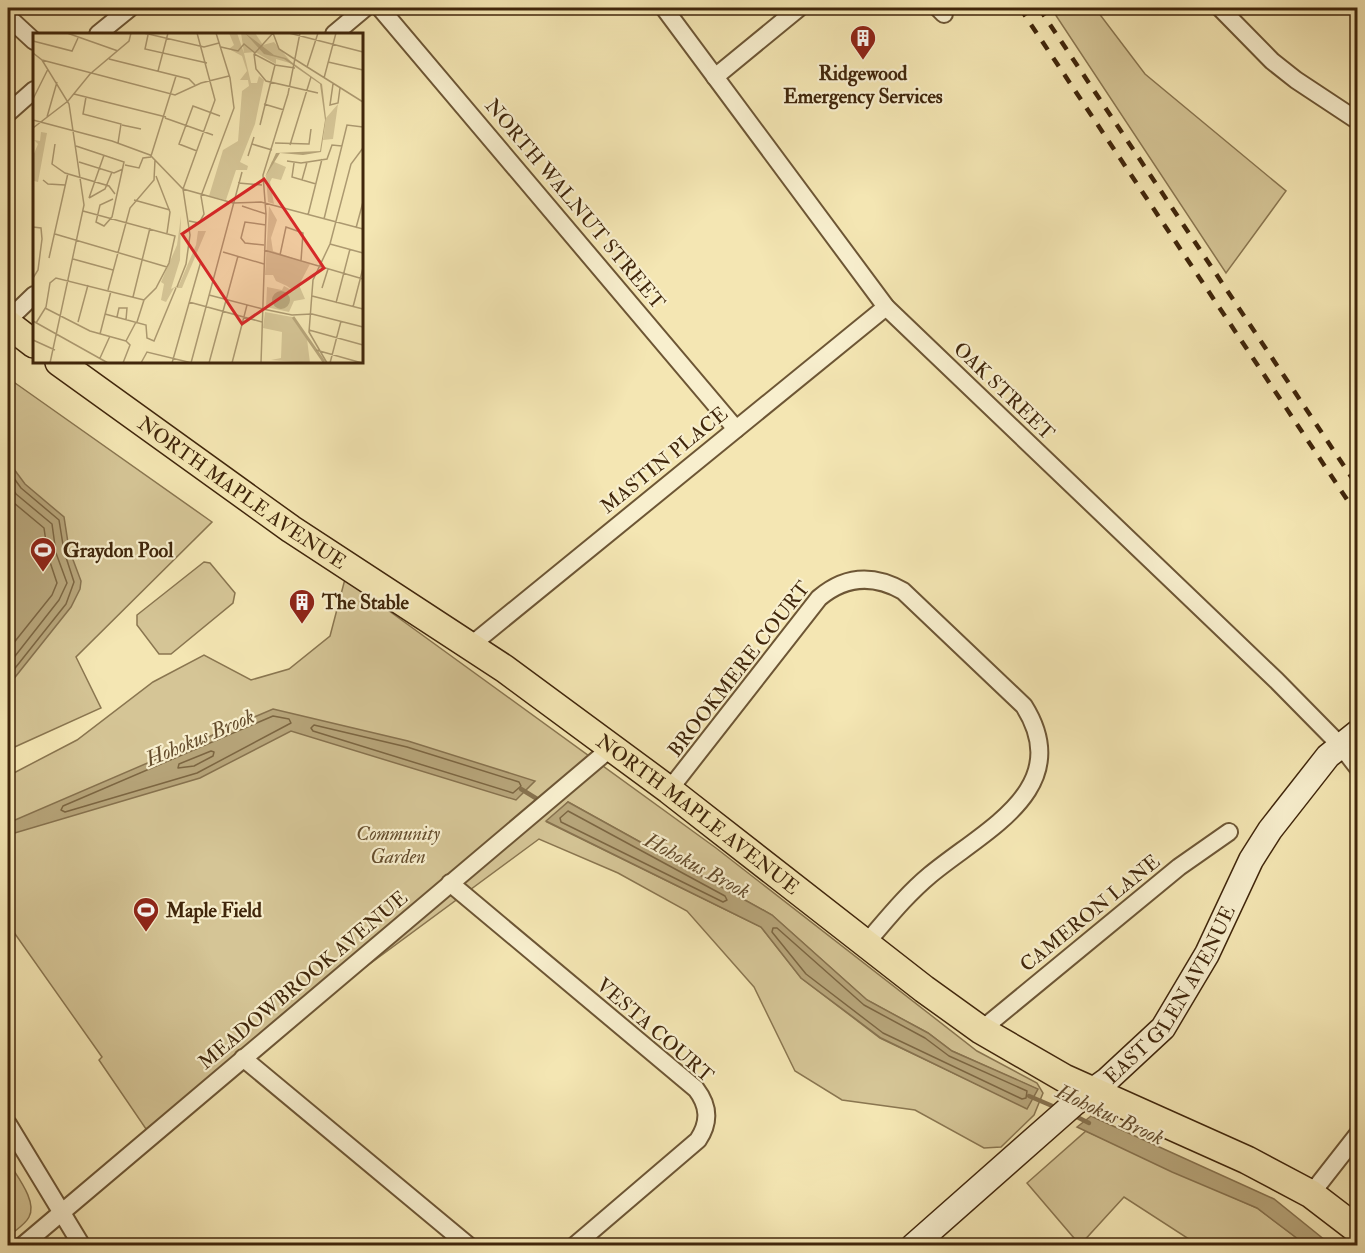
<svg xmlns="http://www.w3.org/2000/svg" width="1365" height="1253" viewBox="0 0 1365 1253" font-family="'IM FELL Double Pica',serif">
	<rect width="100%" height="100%" fill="#f4e6b3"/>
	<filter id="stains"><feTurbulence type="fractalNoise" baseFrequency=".00333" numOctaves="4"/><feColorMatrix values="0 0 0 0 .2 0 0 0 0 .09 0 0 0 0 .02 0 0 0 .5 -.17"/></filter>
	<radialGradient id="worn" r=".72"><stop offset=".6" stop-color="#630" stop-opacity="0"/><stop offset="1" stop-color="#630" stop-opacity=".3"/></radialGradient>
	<g fill="#d5c596" stroke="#8a7650" stroke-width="1.5" fill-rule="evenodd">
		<polygon points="1051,8 1095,8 1145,74 1286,191 1226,273"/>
		<polygon points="8,378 212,522 76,657 101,708 8,750"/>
		<polygon points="204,562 210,563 235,593 233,603 171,654 159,654 137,625 137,615"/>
		<path d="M 345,579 L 716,848 L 977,1051 L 1037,1083 L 1043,1093 L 1034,1115 L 1001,1147 L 984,1148 L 915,1110 L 842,1100 L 795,1071 L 754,987 L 687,911 L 618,873 L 539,839 L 146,1129 L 99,1060 L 102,1057 L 8,924 L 8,776 L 77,740 L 153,682 L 204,655 L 251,680 L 289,669 L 330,636 ZM 568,802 L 772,915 L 867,1000 L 928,1033 L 952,1051 L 1037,1089 L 1027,1108 L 880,1038 L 801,978 L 761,927 L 547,822 Z"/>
		<polygon points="1086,1131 1257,1208 1306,1245 1198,1245 1124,1197 1080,1245 1027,1183"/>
		<path d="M 8,1161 C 15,1174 38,1201 29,1217 C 25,1225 14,1231 8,1237 Z"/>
	</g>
	<g fill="#b7a57a" stroke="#87724e" stroke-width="1.5">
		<polygon points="8,461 25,484 64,517 69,549 81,581 80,589 71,607 8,686"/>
		<polygon points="273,709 408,741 535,781 516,800 291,731 200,778 8,835 8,823"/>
		<polygon points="568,802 772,915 867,1000 928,1033 952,1051 1038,1089 1027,1109 881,1038 801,978 761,927 546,821"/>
		<polygon points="1091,1116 1274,1199 1331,1245 1306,1245 1257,1208 1172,1172 1077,1127"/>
	</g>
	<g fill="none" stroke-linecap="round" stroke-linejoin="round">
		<g stroke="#7c6642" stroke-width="1.5">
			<polyline points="8,470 21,488 59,520 64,551 74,582 66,604 8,677"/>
			<polyline points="8,482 16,494 52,524 56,553 67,583 59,600 8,665"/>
			<polyline points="8,498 44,528 48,556 57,583 52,595 8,650"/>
			<polygon points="273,716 289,719 291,723 197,773 65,812 61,810 63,806"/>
			<polygon points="314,725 407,747 519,782 521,786 513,793 313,731 311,728"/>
			<polygon points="211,751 214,752 213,756 194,766 178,768 179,764"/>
			<polygon points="568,811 725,896 727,900 723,902 561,822 560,818"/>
			<polygon points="773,928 777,928 864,1005 925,1038 949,1056 1027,1091 1026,1098 1022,1099 883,1033 806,974 772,932"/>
		</g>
		<g stroke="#87724e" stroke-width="4.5">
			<polyline points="521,789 542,802"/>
			<polyline points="1029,1096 1057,1108"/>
			<polyline points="1073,1115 1089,1123"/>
		</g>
		<g stroke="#6d5635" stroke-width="20">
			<g id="street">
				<polyline points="380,8 736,429"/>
				<polyline points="664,8 886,307 1277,681 1341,746 1358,768"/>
				<polyline points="938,8 944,14"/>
				<polyline points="1220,8 1272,61 1296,80 1358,121"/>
				<polyline points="8,17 34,41"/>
				<polyline points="98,34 130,8"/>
				<polyline points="334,34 365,8"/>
				<polyline points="715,77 799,8"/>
				<polyline points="8,113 34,90"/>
				<polyline points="8,320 34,295"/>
				<polyline points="470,646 886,307"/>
				<path d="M 669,790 L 819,598 C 845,576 873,574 903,591 L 1024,706 C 1076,789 984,830 930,875 C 906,895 887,919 867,942"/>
				<path d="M 450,883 L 696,1089 C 709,1106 710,1122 698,1140 L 574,1246"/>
				<polyline points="981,1030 1179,867 1229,832"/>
				<polyline points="243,1058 469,1246"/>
				<polyline points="8,1124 82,1246"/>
				<polyline points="1311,1194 1358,1134"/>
				<polyline points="22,1246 612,747"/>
			</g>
		</g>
		<g stroke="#40260b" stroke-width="27">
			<g id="secondary">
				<path id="s1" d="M 913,1246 L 1075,1103 L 1107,1080 L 1163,1028 L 1207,954 L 1251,860 L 1270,830 L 1328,756 L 1358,732"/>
			</g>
		</g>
		<g stroke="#40260b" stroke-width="30">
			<g id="primary">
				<polyline points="8,324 34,344"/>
				<path id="s2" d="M 59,362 L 291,529 L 505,669 L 669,790 L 924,989 L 981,1030 L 1064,1078 L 1247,1160 L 1311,1194 L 1358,1230"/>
			</g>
		</g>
		<use href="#street" stroke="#f8efce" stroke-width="16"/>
		<use href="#secondary" stroke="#f8efce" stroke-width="24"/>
		<use href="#primary" stroke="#f4e6b3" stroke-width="27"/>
		<g stroke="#40260b" stroke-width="4.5" stroke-dasharray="10 10" stroke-linecap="butt">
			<polyline points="1020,8 1358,516"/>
			<polyline points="1039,8 1358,487"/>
		</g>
	</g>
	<defs>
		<g id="building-pin" transform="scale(1.35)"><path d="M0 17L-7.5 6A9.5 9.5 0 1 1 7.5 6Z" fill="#8f2418" stroke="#f8efce"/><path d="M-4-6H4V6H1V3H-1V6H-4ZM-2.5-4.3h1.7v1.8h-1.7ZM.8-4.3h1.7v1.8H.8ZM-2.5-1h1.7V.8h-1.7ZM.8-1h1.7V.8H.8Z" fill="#fff"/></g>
		<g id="stadium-pin" transform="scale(1.35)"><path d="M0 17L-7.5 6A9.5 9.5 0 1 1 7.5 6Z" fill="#8f2418" stroke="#f8efce"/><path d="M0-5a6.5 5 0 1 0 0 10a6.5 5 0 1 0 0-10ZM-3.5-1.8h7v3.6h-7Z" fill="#fff"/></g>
	</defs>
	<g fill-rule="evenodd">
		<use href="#building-pin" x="863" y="38"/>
		<use href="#stadium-pin" x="43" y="550"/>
		<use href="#building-pin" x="302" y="602"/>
		<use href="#stadium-pin" x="146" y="910"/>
	</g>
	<g text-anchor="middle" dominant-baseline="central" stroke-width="4.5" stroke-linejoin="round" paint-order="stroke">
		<g font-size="20" font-weight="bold" fill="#40260b" stroke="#f8efce" text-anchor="start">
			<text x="863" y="73" text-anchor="middle">Ridgewood<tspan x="863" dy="23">Emergency Services</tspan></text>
			<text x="63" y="550">Graydon Pool</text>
			<text x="322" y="602">The Stable</text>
			<text x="166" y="910">Maple Field</text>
		</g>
		<g font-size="20" fill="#40260b" stroke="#f8efce">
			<text transform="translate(575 204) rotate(50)">NORTH WALNUT STREET</text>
			<text transform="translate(1004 391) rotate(44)">OAK STREET</text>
			<text transform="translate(664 460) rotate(-39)">MASTIN PLACE</text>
			<text stroke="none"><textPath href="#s2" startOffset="225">NORTH MAPLE AVENUE</textPath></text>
			<text transform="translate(739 669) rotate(-52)">BROOKMERE COURT</text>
			<text stroke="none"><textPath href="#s2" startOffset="783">NORTH MAPLE AVENUE</textPath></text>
			<text transform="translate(1090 913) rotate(-39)">CAMERON LANE</text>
			<text transform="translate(303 980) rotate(-40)">MEADOWBROOK AVENUE</text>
			<text stroke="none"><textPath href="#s1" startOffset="363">EAST GLEN AVENUE</textPath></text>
			<text transform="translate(655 1030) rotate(41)">VESTA COURT</text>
		</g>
		<g font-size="20" font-style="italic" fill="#654e2e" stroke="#f8efce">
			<text x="398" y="833">Community<tspan x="398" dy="23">Garden</tspan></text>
		</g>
		<g font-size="21" font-style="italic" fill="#644c2c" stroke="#f8efce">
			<text transform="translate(200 738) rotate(-23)">Hohokus Brook</text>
			<text transform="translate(697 866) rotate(28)">Hohokus Brook</text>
			<text transform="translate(1110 1115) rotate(25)">Hohokus Brook</text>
		</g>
	</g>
	<g transform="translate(33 33)">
		<rect width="330" height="330" fill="#f4e6b3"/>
		<path d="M 196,0 L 204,0 L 211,20 L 208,0 L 222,0 L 230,12 L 241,9 L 260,31 L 243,26 L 243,31 L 222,19 L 211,20 L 218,50 L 224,50 L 226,43 L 231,47 L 222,91 L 207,129 L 215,133 L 214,137 L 203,137 L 193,167 L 176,163 L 190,117 L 205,108 L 209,58 L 216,53 L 215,47 L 207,47 L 214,38 L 209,23 L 196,16 L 201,12 ZM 305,71 L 300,106 L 290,107 L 293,85 ZM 8,99 L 14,100 L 5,149 L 1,148 L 0,123 L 5,111 L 1,107 L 7,108 ZM 239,128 L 253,134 L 248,147 L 239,145 L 237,149 L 241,171 L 235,169 L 233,143 ZM 236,173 L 244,187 L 238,205 L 240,218 L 277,231 L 266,252 L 272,266 L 261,268 L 256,279 L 233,274 L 234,254 L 249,257 L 251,253 L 262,259 L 254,253 L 243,248 L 240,242 L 232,242 ZM 148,183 L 147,227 L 138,256 L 146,252 L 163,212 L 165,198 L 173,198 L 149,255 L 141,255 L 133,269 L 128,267 L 131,251 L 128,249 L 144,212 ZM 232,279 L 259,284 L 274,306 L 277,330 L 238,327 L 248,325 L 249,299 L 230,295 Z" fill="#d5c596"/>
		<path d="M 212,0 L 241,22 L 253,25 L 289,51 L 293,85 L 288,119 L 270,122 L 247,120 L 232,144 L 243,120 L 287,118 L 292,87 L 287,51 L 251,26 L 231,21 ZM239 267a9 9 0 1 1 18 0a9 9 0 1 1-18 0Z" fill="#b7a57a"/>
		<path fill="none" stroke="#b7a57a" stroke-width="3" d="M 260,284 L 291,329"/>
		<path fill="none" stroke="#ac9970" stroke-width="1.5" d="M 34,0 L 85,18M 111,0 L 171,14 L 186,10M 240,0 L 246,16 L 263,27M 256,0 L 330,19M 115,2 L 112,16 L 174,30M 0,8 L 39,18 L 45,5M 188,14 L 205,18 L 211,11 L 222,20M 0,20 L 9,27 L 36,71 L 51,172 L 17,330M 221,21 L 223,36 L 233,48 L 285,60M 221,21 L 242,32 L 262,35M 221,21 L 240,0M 76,26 L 156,46 L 162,52M 9,27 L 142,62 L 168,50 L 196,43M 263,27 L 330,69M 295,29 L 330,37M 274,34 L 285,0M 125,38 L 135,0M 291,45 L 303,0M 300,51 L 297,72 L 305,70 L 307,55M 41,61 L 133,84M 53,64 L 50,81 L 88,91 L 85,110M 0,66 L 15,36M 231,71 L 251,77M 14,84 L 24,49M 132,85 L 180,102M 0,87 L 79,108 L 117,122 L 150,156 L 200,170 L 228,169 L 330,196M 89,92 L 108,96M 227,92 L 242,32M 0,95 L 35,68 L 57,41 L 96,8 L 98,0M 242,110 L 276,111 L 278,96M 22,111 L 19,131 L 32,140 L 76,153 L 82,161M 219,111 L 239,117M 257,112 L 278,44M 43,113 L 91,129 L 79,184M 164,118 L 146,111 L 160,73 L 187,83M 118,123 L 143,43M 215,123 L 221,104M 254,128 L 268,130 L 294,126 L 299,112 L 309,113M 46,129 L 81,140 L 90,136M 261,130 L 259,144 L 283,151M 92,132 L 106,135 L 110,125 L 118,124M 123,143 L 137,179 L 134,200M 10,147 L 15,151 L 32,152M 269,147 L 274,129M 205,150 L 229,152M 56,165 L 71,122M 56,165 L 72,156 L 79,139M 101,167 L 137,177M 209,173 L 233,181M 50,178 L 142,203 L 136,230 L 123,255 L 111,267 L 104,289M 275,182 L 289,126M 79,184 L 71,193 L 63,189 L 67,172 L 80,166M 291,186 L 314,92 L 330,94M 156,188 L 166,190 L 171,181 L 168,163 L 201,75 L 197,45 L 183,0M 0,194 L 8,195 L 9,206 L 5,237 L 0,245M 323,195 L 330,169M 22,201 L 134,234M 297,211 L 330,220M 231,212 L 212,210 L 208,205 L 212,189 L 233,192M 231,217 L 330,246M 190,219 L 231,231M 247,222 L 253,194 L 270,200 L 268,228M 16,225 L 35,140M 40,226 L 80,237M 144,254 L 153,231 L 157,202 L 150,156 L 182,67 L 164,0M 289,255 L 295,236M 75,257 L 97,175 L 121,147 L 122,127M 176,262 L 230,276M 279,263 L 330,276M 100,264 L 117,195M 156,269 L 229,289M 303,270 L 317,216M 320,274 L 330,235M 12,275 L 57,298 L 93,308M 230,276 L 259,282 L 279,281 L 330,294M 72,281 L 113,292 L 114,305 L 121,308 L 143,255M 84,284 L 86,275 L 94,275 L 93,287M 0,288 L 75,330M 45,289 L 55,252M 3,290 L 13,274 L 17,250 L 23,245 L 111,267M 276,297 L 330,312M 67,301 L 78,258M 0,307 L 22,317M 93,308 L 103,289M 283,317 L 329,330M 67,325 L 77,303M 90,330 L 97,312 L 93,308M 108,330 L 114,319 L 159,330M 139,330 L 168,228M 158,330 L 209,139M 176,330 L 205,223M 199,330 L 214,272M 228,330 L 233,181 L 230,142 L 255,61 L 267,0M 294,330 L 276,299 L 280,247 L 297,211 L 318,131 L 330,115M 297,330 L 308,288"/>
		<path fill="#d62828" fill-opacity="0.15" stroke="#d62828" stroke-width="3" d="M 231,146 L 291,235 L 209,291 L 149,201 Z"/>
		<rect width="330" height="330" fill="none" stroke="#40260b" stroke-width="3"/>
	</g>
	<rect width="1365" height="1253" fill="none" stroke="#f4e6b3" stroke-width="30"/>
	<rect x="9" y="9" width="1347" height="1235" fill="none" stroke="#40260b" stroke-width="3"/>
	<rect x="15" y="15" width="1335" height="1223" fill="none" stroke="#40260b" stroke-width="1.5"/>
	<rect width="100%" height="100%" filter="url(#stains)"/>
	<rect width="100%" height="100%" fill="url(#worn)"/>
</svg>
